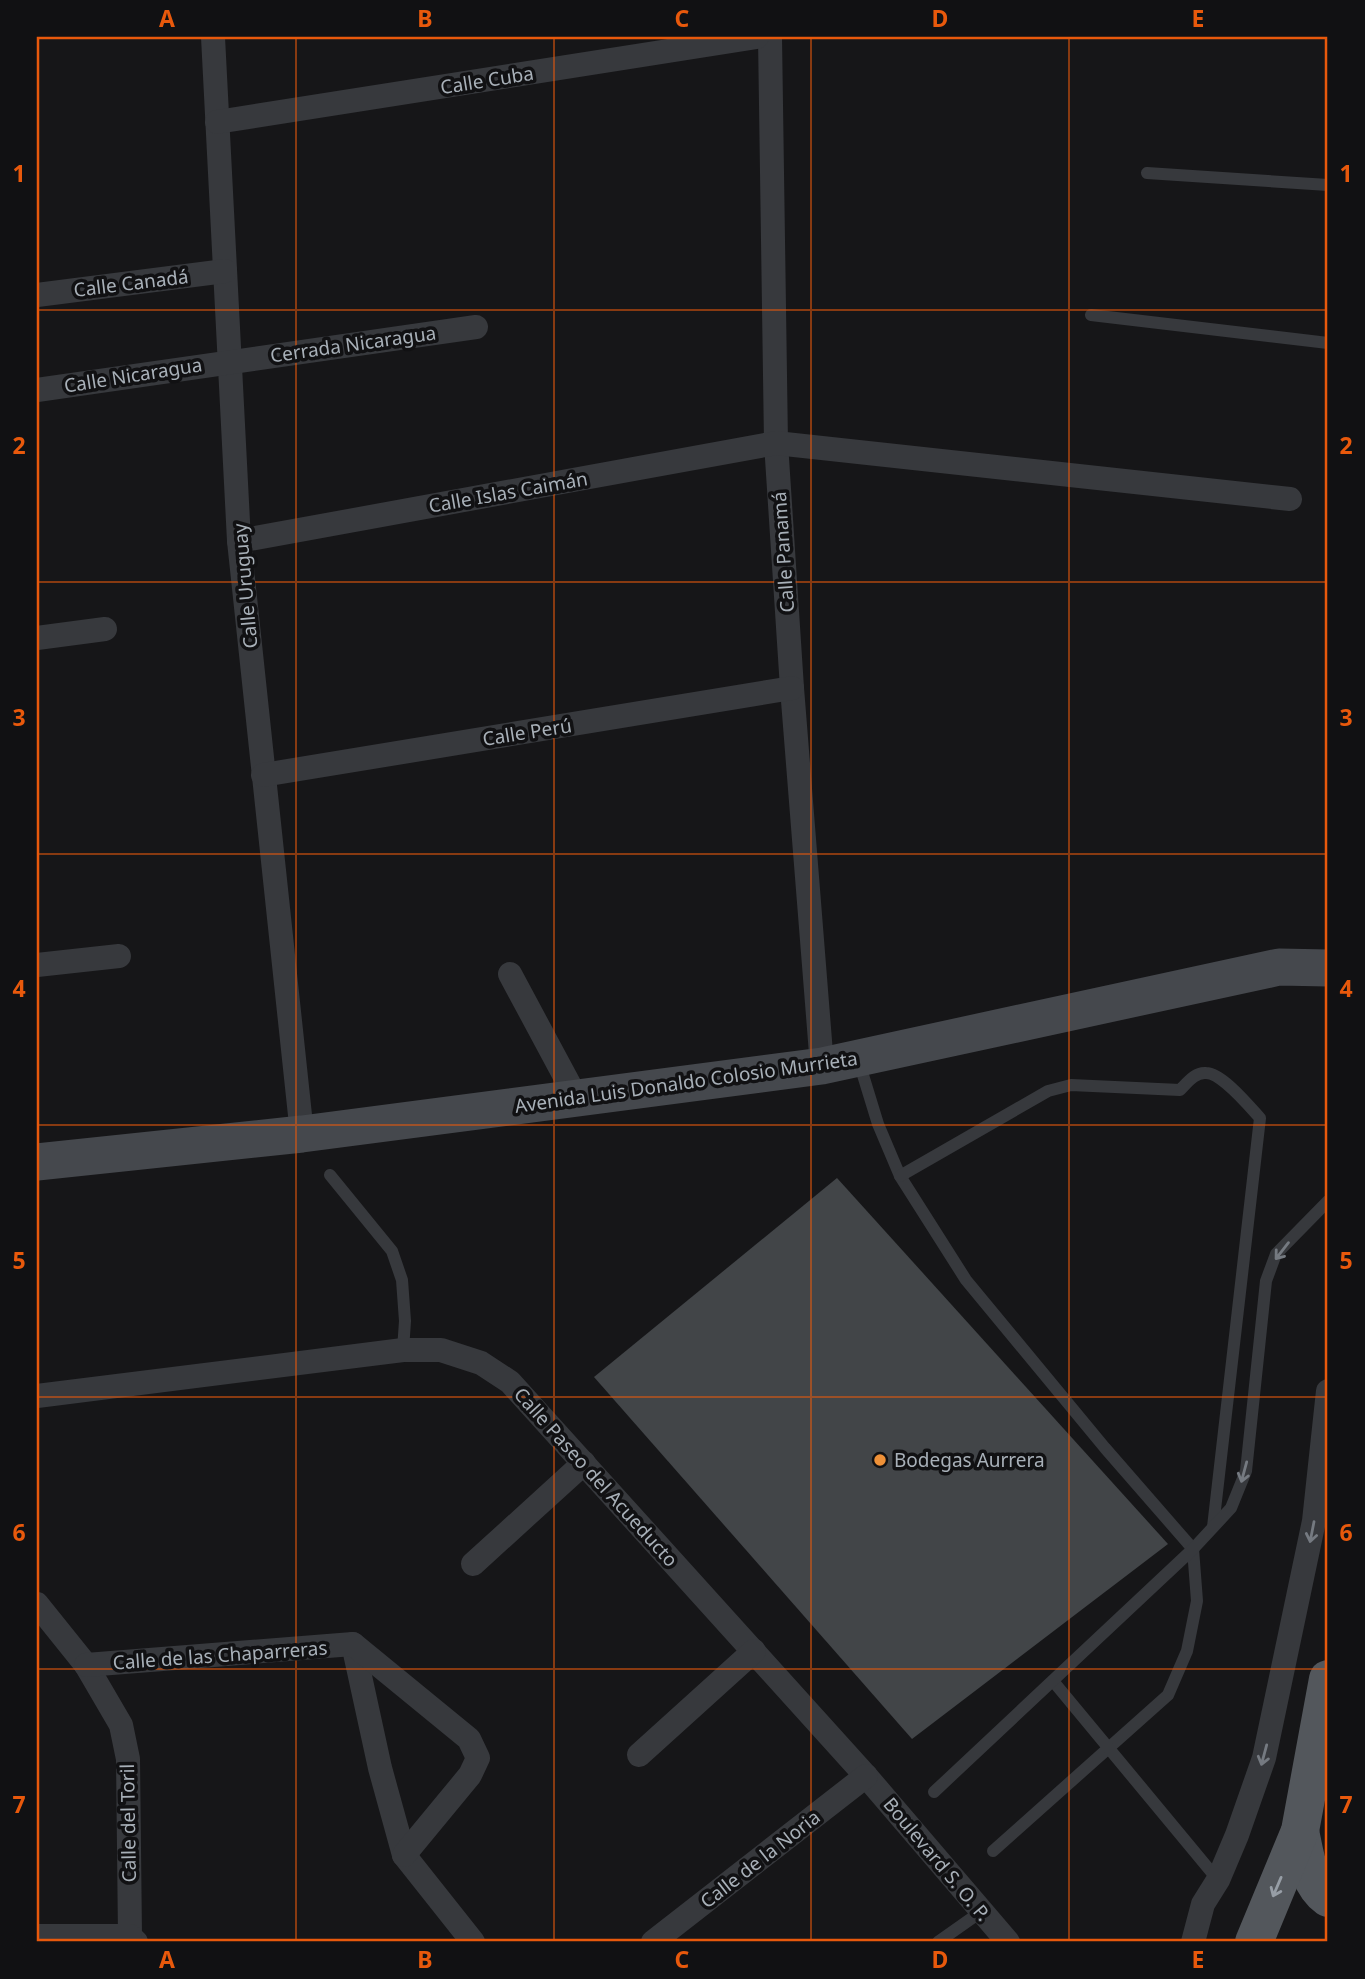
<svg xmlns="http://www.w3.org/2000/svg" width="1365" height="1979" viewBox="0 0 1365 1979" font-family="'Noto Sans',sans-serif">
	<rect width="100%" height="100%" fill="#161618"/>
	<polygon fill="#424548" points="837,1178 1168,1544 912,1739 594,1377"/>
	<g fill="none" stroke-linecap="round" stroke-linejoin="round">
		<g stroke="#37393d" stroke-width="12">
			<polyline points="1147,173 1328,185"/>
			<polyline points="1091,315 1328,343"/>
			<polyline points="859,1062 878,1124 900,1176 966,1280 1105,1448 1193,1549 1197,1601 1187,1651 1168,1695 993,1851"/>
			<polyline points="330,1175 392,1251 402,1280 405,1321 403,1350"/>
			<path d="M 900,1176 L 1048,1091 L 1071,1085 L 1180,1090 C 1187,1083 1195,1072 1206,1073 C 1222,1073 1249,1106 1260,1118 L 1213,1527"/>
			<polyline points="1053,1681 1218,1880"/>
			<polyline points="934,1792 1193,1549 1231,1508 1246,1471 1266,1281 1276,1254 1328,1201"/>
			<polyline points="938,1942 982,1911"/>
		</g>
		<g stroke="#37393d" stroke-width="24">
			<polyline points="213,37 239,541 302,1134"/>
			<polyline points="770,37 776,443 792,688 822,1066"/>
			<polyline points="217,122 757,37"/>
			<polyline points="37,295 225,271"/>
			<polyline points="37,390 476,327"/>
			<polyline points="239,541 776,443 1290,499"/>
			<polyline points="37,638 105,629"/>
			<polyline points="263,775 792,688"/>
			<polyline points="37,965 119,956"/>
			<polyline points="510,974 576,1097"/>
			<polyline points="37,1396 403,1350 441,1350 481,1363 510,1382 866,1776 1008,1942"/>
			<polyline points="473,1564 584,1463"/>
			<polyline points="37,1604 86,1665 121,1725 128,1759 130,1936 136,1942"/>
			<polyline points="353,1644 380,1768 404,1855 473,1942"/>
			<polyline points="86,1665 353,1644 469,1739 478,1758 470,1775 404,1855"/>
			<polyline points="639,1755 754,1651"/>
			<polyline points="37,1936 130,1936"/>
			<polyline points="653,1942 866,1776"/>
			<polyline points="1193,1942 1203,1904 1218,1880 1237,1835 1264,1758 1314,1521 1328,1391"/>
		</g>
		<polyline stroke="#45484d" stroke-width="37" points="37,1162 302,1134 822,1066 1279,967 1328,968"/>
		<g stroke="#53575c" stroke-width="38">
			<path d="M 1300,1831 C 1305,1854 1308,1884 1328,1898"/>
			<polyline points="1254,1942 1300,1831 1328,1679"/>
		</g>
	</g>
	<defs><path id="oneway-shaft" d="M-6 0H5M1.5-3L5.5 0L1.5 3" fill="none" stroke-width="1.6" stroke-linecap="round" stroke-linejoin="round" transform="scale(1.75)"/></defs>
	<g stroke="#757a81">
		<use href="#oneway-shaft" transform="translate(1282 1251) rotate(128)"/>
		<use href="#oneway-shaft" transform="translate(1244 1472) rotate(105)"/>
		<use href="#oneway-shaft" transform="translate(1312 1532) rotate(101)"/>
		<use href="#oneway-shaft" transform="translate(1264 1755) rotate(105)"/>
	</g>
	<use stroke="#979ea6" href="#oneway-shaft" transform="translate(1277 1887) rotate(113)"/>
	<path fill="none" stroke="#e8590c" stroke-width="2" stroke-opacity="0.55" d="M 296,37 L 296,1942M 554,37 L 554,1942M 811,37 L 811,1942M 1069,37 L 1069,1942M 37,310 L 1328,310M 37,582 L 1328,582M 37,854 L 1328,854M 37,1125 L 1328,1125M 37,1397 L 1328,1397M 37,1669 L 1328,1669"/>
	<circle fill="#ef9138" stroke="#111113" stroke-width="2.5" cx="880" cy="1460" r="7"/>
	<g text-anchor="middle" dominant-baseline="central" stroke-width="7" stroke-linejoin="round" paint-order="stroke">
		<g font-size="19" fill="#a8b0b8" stroke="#111113">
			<text transform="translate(487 80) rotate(-9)">Calle Cuba</text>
			<text transform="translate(131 283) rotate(-7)">Calle Canadá</text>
			<text transform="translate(353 344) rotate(-8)">Cerrada Nicaragua</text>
			<text transform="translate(133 375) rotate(-9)">Calle Nicaragua</text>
			<text transform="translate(508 492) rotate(-10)">Calle Islas Caimán</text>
			<text transform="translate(783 552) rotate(-94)">Calle Panamá</text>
			<text transform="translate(245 586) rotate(-95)">Calle Uruguay</text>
			<text transform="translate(527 732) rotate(-9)">Calle Perú</text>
			<text transform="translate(686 1082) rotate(-8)">Avenida Luis Donaldo Colosio Murrieta</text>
			<text transform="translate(596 1477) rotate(48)">Calle Paseo del Acueducto</text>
			<text transform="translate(220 1655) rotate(-4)">Calle de las Chaparreras</text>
			<text transform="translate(128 1823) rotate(-91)">Calle del Toril</text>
			<text transform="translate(760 1859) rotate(-38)">Calle de la Noria</text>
			<text transform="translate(937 1859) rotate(50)">Boulevard S. O. P.</text>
		</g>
		<g font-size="19" fill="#a8b0b8" stroke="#111113" text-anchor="start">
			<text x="894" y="1460">Bodegas Aurrera</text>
		</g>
	</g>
	<rect width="1365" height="1979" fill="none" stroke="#111113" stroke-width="77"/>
	<rect x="38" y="38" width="1288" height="1902" fill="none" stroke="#e8590c" stroke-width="2.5"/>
	<g font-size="23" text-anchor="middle" font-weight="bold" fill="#e8590c">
		<text x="167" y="27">A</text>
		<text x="425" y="27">B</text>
		<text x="682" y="27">C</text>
		<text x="940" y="27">D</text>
		<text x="1198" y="27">E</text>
		<text x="19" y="182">1</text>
		<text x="1346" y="182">1</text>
		<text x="19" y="454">2</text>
		<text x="1346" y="454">2</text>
		<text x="19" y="726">3</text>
		<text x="1346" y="726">3</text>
		<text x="19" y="997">4</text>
		<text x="1346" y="997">4</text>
		<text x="19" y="1269">5</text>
		<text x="1346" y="1269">5</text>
		<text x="19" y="1541">6</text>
		<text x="1346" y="1541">6</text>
		<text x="19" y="1813">7</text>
		<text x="1346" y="1813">7</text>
		<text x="167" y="1968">A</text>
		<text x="425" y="1968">B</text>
		<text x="682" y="1968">C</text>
		<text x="940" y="1968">D</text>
		<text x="1198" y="1968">E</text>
	</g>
</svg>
